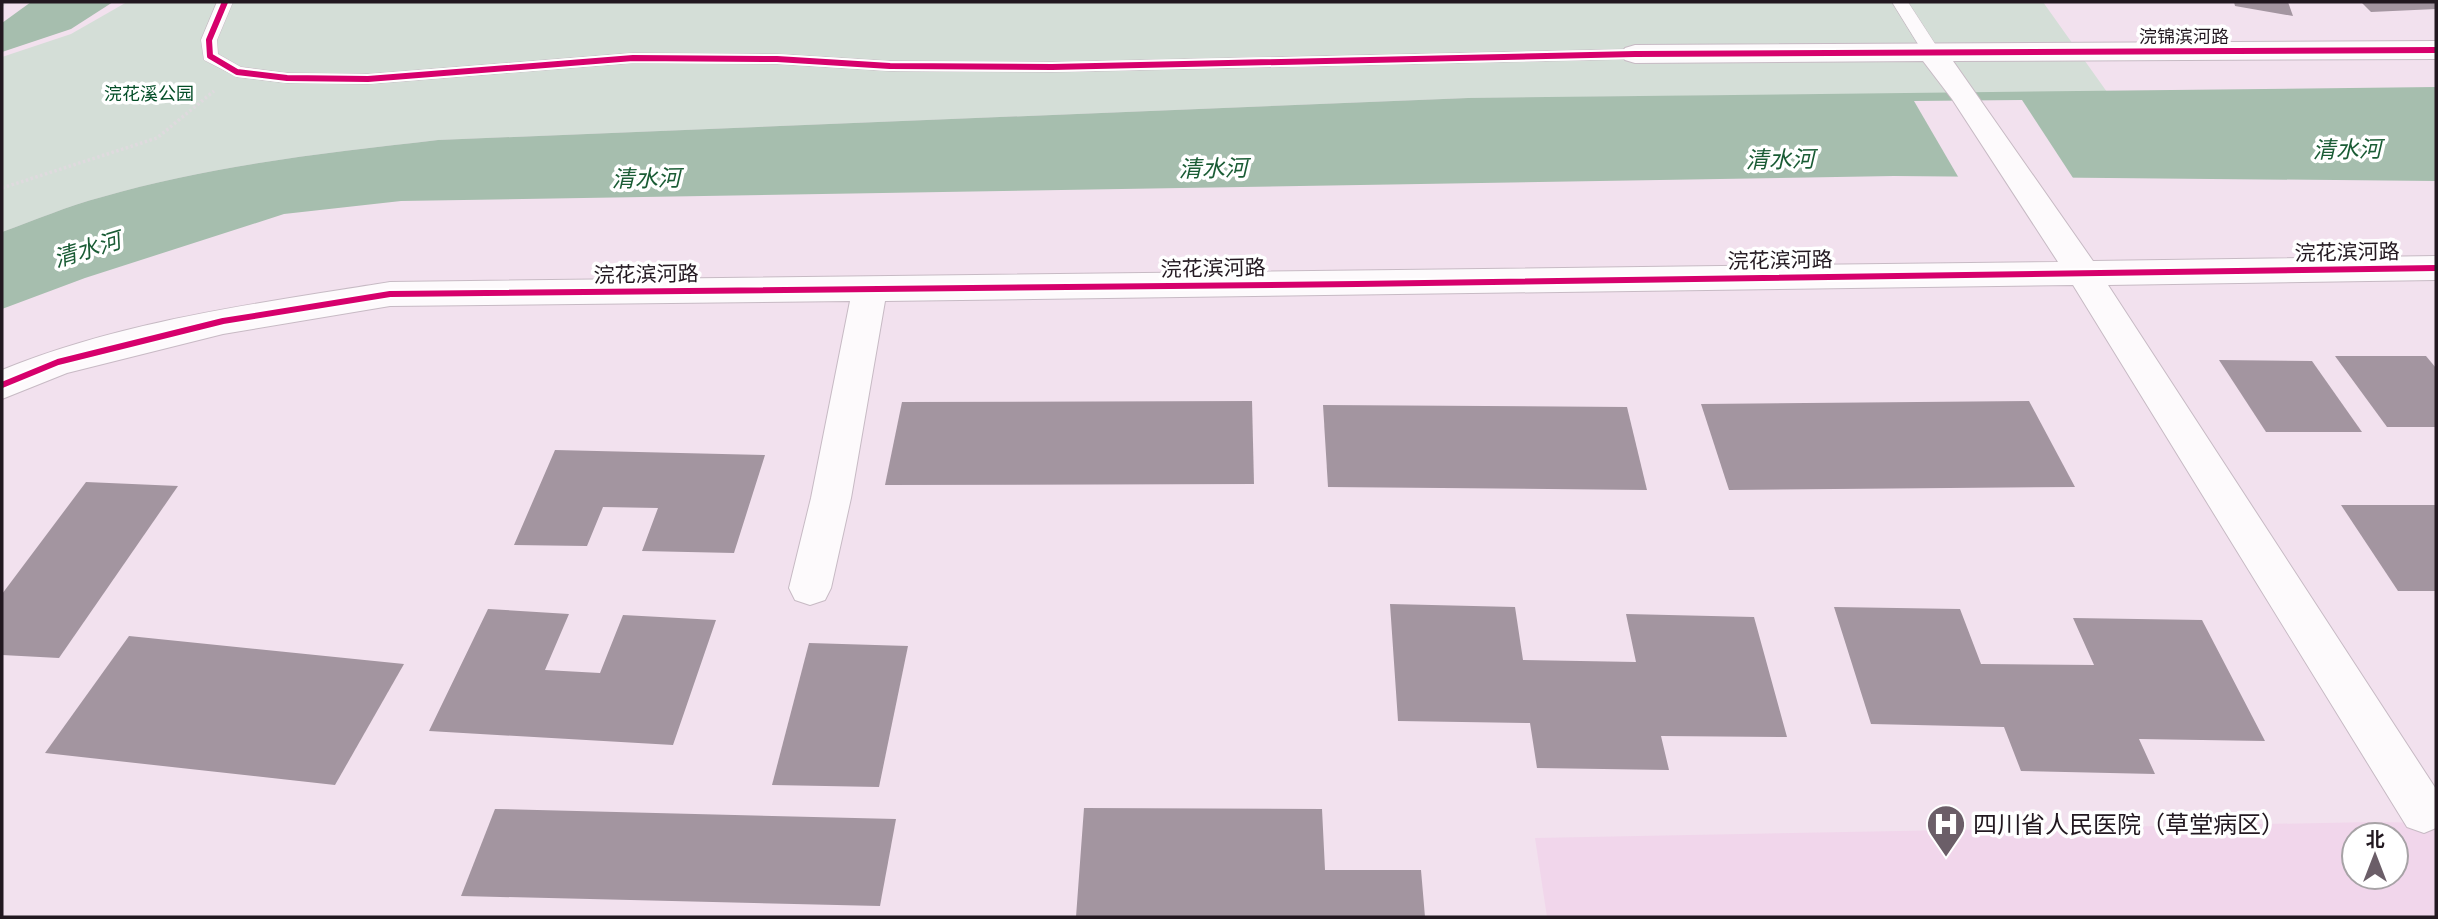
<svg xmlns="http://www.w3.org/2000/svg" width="2438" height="919" viewBox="0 0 2438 919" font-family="'PT Sans','Noto Sans SC',sans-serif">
	<rect width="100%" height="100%" fill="#f2e1ee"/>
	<path fill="#f1d6eb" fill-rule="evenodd" d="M 2373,822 L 2436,823 L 2436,917 L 1547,917 L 1535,838 ZM 2354,835 L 2396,835 L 2396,877 L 2354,877 Z"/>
	<path fill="#d4ded7" d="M 127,2 L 2043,2 L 2107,92 L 1468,98 L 438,140 C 326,153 211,165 102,197 C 68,206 35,220 2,232 L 2,57 L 71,34 Z"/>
	<g fill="#a6beae">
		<polygon points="31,2 113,2 71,29 2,52 2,23"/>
		<path d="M 2436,87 L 2436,181 L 1894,176 L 401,201 L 284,214 L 85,278 L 2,309 L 2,232 C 35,220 68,206 102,197 C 211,165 326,153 438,140 L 1468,98 Z"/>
	</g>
	<polygon fill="#f2e1ee" points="2022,100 2075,181 1960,180 1914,101"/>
	<g fill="#a395a0">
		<polygon points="2234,2 2288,2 2293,16 2235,6"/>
		<polygon points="2361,2 2436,2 2436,9 2371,12"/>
		<polygon points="2335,356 2426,356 2436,368 2436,427 2387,427"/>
		<polygon points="2219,360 2312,361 2362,432 2266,432"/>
		<polygon points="1252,401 1254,484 885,485 902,402"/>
		<polygon points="2029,401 2075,487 1729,490 1701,404"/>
		<polygon points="1323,405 1627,407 1647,490 1328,487"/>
		<polygon points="555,450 765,455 734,553 642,551 658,508 603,507 587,546 514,545"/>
		<polygon points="86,482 178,486 59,658 2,655 2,594"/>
		<polygon points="2341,505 2436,505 2436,591 2398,591"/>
		<polygon points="1390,604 1515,607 1523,660 1636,662 1626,614 1754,617 1787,737 1661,736 1669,770 1537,768 1530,723 1398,721"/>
		<polygon points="1834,607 1960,609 1981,664 2094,665 2073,618 2202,620 2265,741 2139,739 2155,774 2021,771 2004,727 1871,724"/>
		<polygon points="488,609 569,614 545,670 600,673 623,615 716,620 673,745 429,731"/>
		<polygon points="129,636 404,664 335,785 45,753"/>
		<polygon points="809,643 908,646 879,787 772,785"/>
		<polygon points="1084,808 1322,809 1325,870 1421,870 1425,917 1076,917"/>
		<polygon points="495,809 896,819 880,906 461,896"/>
	</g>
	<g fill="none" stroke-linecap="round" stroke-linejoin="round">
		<g stroke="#c7bac4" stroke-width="1">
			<g id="service">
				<polygon points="217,2 233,2 217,40 218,54 241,67 287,73 368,74 633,53 777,54 890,61 1052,62 1635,49 1644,54 1635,59 1052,72 890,71 777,64 633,63 368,84 287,83 237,77 204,60 201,40"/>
				<polygon points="1892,2 1908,2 1941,53 1938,57 1926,57"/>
			</g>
		</g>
		<g stroke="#c7bac4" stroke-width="2">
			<path id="minor" d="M 2436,41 L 2436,59 L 1953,61 L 2093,261 L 2436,256 L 2436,280 L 2108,285 L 2436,789 L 2436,828 L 2424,833 L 2407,827 L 2073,285 L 885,301 L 851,498 L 831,588 L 825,600 L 810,605 L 795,600 L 789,588 L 811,498 L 850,301 L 390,306 L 223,334 L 67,373 L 2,399 L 2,370 C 125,320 260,303 390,282 L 2058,262 L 1952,99 L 1923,61 L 1635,63 L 1625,60 L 1621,54 L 1625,48 L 1635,45 Z"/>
		</g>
		<g stroke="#dfdade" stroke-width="3.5" stroke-dasharray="2.5 2.5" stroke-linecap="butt">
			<polyline points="2,5 5,2"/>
			<polyline points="2,188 157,138 214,91"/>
		</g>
		<use href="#service" fill="#fdfafc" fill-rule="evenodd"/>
		<use href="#minor" fill="#fdfafc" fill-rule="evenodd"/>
		<g stroke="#fff" stroke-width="10">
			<g id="cycleway">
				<polyline points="225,2 209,40 210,56 237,72 287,78 368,79 633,58 777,59 890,66 1052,67 1635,54 2436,50"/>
				<polyline points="2,385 58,362 223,321 390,294 1357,284 2436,268"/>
			</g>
		</g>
		<use href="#cycleway" stroke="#d6006c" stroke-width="6"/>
	</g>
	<defs>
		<g id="hospital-pin" transform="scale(2.0125)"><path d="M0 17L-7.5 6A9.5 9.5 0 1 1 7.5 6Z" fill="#6b5e68" stroke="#fff"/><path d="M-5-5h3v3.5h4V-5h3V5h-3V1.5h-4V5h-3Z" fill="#fff"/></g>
	</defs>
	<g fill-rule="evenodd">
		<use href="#hospital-pin" x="1946" y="824"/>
	</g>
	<g text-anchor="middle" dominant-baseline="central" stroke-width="7" stroke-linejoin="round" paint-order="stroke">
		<g font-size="18" fill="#221820" stroke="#fff">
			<text x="2184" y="36">浣锦滨河路</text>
		</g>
		<g font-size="18" fill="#044e28" stroke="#fff">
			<text x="149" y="93">浣花溪公园</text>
		</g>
		<g font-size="21" fill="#221820" stroke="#fff">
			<text transform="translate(2347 252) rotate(-1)">浣花滨河路</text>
			<text transform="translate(1780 260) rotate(-1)">浣花滨河路</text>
			<text transform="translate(1213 268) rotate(-1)">浣花滨河路</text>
			<text transform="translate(646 274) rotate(-1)">浣花滨河路</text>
		</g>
		<g font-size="23" font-style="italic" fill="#1a5c35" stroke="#fff">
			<text transform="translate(2347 149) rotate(-1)">清水河</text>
			<text transform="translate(1780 159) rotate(-1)">清水河</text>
			<text transform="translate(1213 168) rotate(-1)">清水河</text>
			<text transform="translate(646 178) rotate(-1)">清水河</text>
			<text transform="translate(87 249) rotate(-17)">清水河</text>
		</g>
		<g font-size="24" fill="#221820" stroke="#fff" text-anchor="start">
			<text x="1973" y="824">四川省人民医院（草堂病区）</text>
		</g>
	</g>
	<rect width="2438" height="919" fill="none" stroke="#221820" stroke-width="7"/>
	<g transform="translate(2375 856)"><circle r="33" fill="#ffffff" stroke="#a7a3a6" stroke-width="2"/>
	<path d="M0-5L12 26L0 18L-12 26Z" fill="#6b5e68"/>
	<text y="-10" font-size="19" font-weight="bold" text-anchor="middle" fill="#221820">北</text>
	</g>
</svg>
